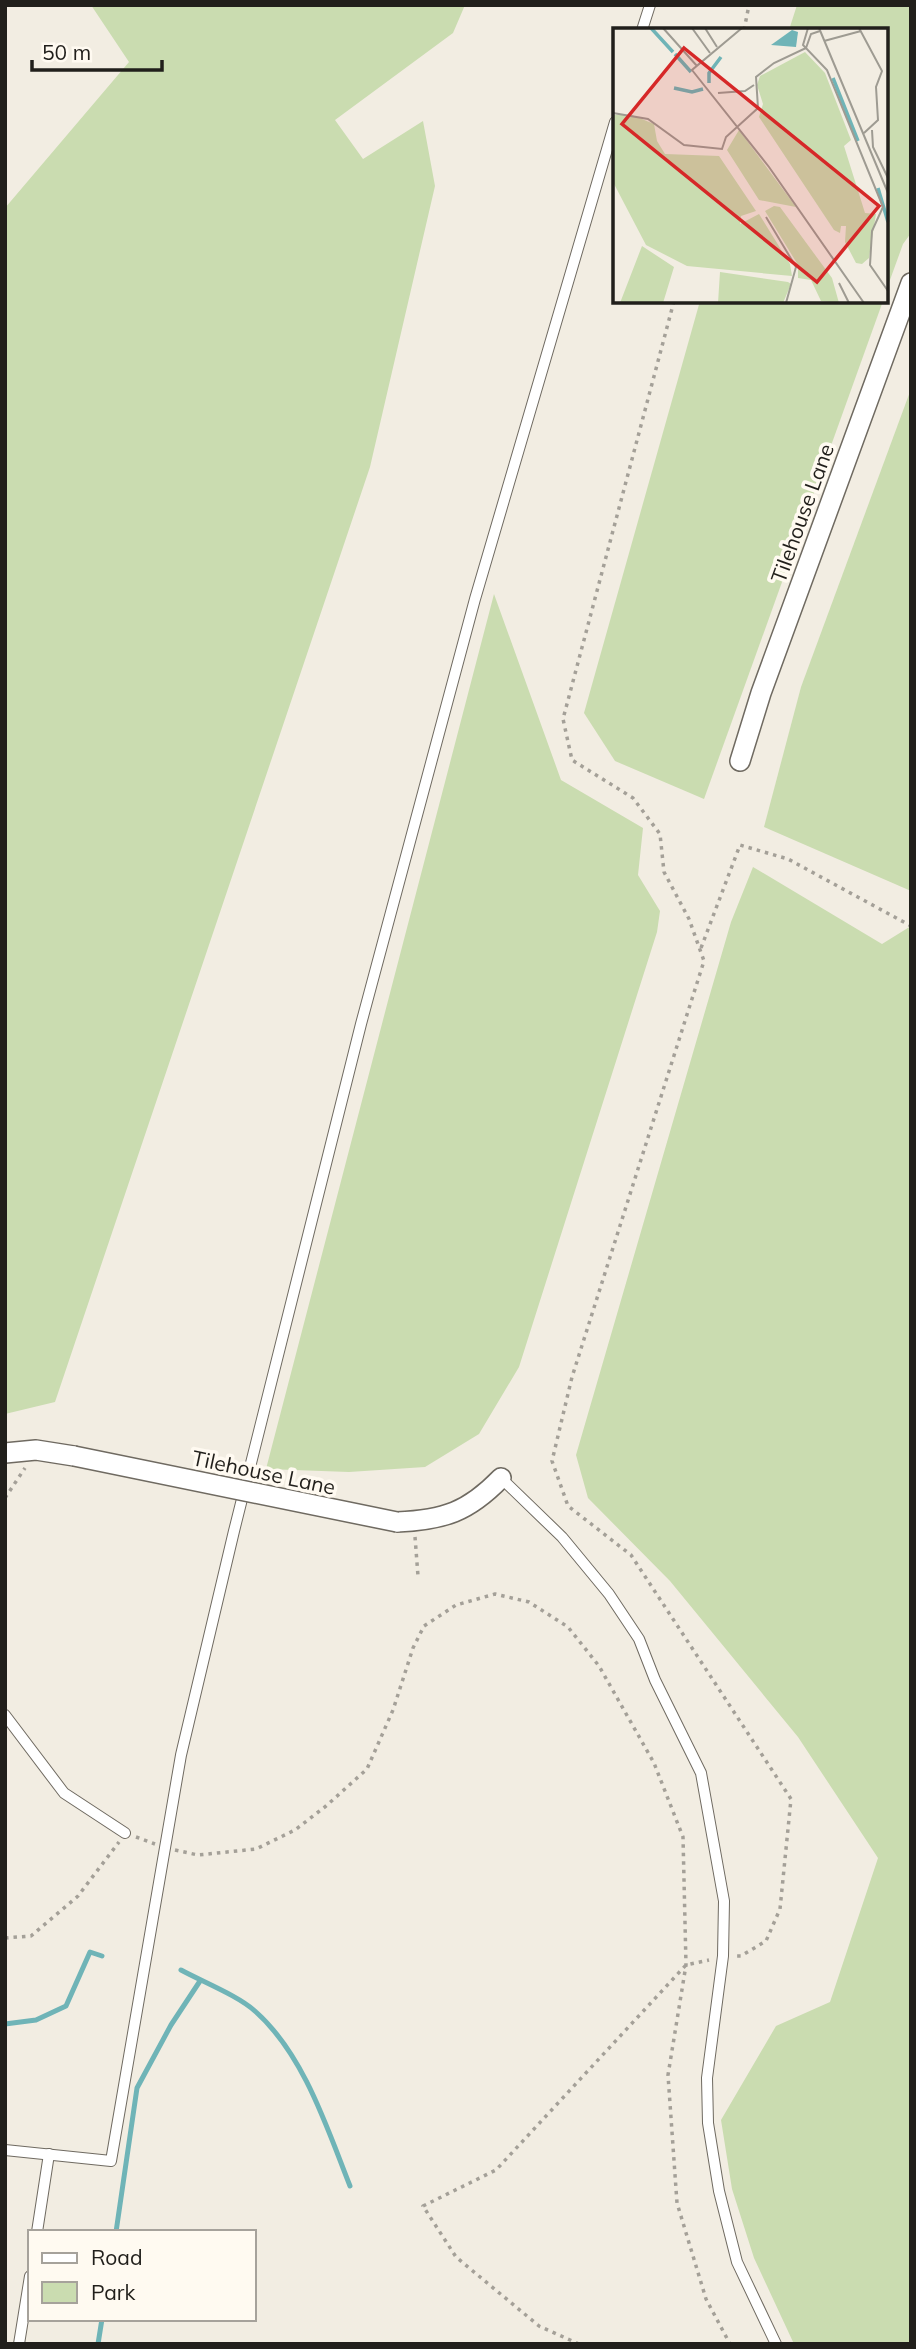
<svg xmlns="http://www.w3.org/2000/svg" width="916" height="2349" viewBox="0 0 916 2349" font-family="Mulish,sans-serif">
	<rect width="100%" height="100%" fill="#f2ede2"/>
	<g fill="#cadcb0">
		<polygon points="91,5 465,5 453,33 335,120 363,159 423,121 435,186 370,467 55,1402 5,1414 5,208 129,62"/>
		<polygon points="797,5 911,5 911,233 903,244 886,291 886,30 789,30"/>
		<polygon points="700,301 883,301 704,799 615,761 584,713"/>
		<polygon points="911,389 911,891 764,827 801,687"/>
		<polygon points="494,594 561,780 643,828 638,875 660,911 657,932 519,1367 479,1434 425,1467 349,1472 266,1469"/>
		<polygon points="753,867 882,944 911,926 911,2344 794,2344 754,2258 732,2189 721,2120 776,2026 830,2002 878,1858 798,1737 670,1581 588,1498 576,1455 731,922"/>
	</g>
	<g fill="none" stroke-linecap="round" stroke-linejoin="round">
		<g stroke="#6fb4b7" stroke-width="5">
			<path d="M 181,1970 C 203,1982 239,1996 256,2012 C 304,2055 327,2128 350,2186"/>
			<polyline points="5,2024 36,2020 66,2006 90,1952 102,1956"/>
			<polyline points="116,2232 137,2088 171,2025 200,1981"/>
			<polyline points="98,2344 102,2319"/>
		</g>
		<g stroke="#6f6a61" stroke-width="12">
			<g id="service">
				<polyline points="642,30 650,5"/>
				<polyline points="501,1478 562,1537 609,1594 639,1639 655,1680 701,1773 724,1901 723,1956 707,2078 708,2123 719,2191 737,2262 776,2344"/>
				<polyline points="5,1715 64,1793 125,1833"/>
				<polyline points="5,2150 111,2161 181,1755 234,1531 361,1024 475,599 615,122"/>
				<polyline points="37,2232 49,2154"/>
				<polyline points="19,2344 30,2276"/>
			</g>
		</g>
		<g stroke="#6f6a61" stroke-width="22">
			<g id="minor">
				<polyline points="740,761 761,693 911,283"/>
				<polyline points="5,1453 36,1450 74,1456"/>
				<path d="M 397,1522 C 444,1520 468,1512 501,1478"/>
			</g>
		</g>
		<g stroke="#a4a098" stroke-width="3.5" stroke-dasharray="3.5 5" stroke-linecap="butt">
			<polyline points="744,30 749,5"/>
			<polyline points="674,301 563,719 572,760 633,798 660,834 664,872 689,919 704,961 572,1377 552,1461 568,1506 631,1555 791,1799 780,1909 766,1941 741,1956 734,1956"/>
			<polyline points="701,948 740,845 788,859 911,926"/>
			<polyline points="5,1498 25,1468"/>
			<polyline points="415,1537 418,1576"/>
			<polyline points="136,1837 155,1844"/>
			<polyline points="175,1850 198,1855 256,1849 295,1830 326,1806 367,1769 393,1710 413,1648 424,1626 456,1605 495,1594 529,1602 568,1627 599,1666 654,1763 683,1837 686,1965 668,2075 677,2203 706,2299 730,2344"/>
			<polyline points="5,1938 31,1936 78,1896 119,1842"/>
			<polyline points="579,2344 539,2326 456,2257 423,2206 496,2170 686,1965 709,1960"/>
		</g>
		<use href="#service" stroke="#fff" stroke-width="10"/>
		<use href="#minor" stroke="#fff" stroke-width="19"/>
		<g stroke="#6f6a61" stroke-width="22" stroke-linecap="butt">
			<polyline id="minor-bridge" points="74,1456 397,1522"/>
		</g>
		<use href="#minor-bridge" stroke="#fff" stroke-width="19"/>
	</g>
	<g text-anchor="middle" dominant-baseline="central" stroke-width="7" stroke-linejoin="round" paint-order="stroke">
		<g font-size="21" fill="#211f1b" stroke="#fffaf1">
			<text transform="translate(802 513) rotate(-70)">Tilehouse Lane</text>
			<text transform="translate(264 1472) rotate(12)">Tilehouse Lane</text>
		</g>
	</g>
	<g transform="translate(613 28)">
		<rect width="275" height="275" fill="#f2ede2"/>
		<path d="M 192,24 L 212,45 L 238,112 L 231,118 L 252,185 L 263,186 L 256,230 L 249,236 L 243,235 L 232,214 L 233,198 L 228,198 L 227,205 L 221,202 L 146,89 L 150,76 L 144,57 L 147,48 ZM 0,87 L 19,87 L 41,96 L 44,113 L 52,126 L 106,128 L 143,183 L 128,188 L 127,196 L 146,186 L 177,236 L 179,248 L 74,238 L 33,217 L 0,154 ZM 126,102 L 183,179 L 146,172 L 114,122 ZM 161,178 L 167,179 L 219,250 L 226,275 L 208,273 L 198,252 L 185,250 L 185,237 L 152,183 ZM 29,218 L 61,239 L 50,275 L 7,275 ZM 107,244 L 175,254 L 178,256 L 170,275 L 105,275 Z" fill="#cadcb0"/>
		<path d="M 179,2 L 185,4 L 183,19 L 158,17 Z" fill="#6fb4b7"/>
		<path fill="none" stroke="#6fb4b7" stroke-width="3.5" d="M 38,0 L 60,24M 62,26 L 78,44M 220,50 L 245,113M 96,55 L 96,45 L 108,29M 61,60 L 79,64 L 90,61M 265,160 L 275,194"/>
		<path fill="none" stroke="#9e9b92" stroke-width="2" d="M 50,0 L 84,38M 79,0 L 97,25M 92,0 L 104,19M 129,0 L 79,42 L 156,139 L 251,275M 195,0 L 190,17 L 214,42 L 270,179 L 259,203 L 257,237 L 275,263M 206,0 L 275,165M 246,0 L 269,43 L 263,59 L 265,92 L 251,105M 211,13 L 248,3M 105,65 L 132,63 L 141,57M 0,85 L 35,91 L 71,117 L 109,121 L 113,109 L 145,80 L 143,49 L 161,35 L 193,20 L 198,6 L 207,3M 259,102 L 260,119 L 275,150M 153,189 L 183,239 L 173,275M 226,255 L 236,275"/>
		<path fill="#d62828" fill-opacity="0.15" stroke="#d62828" stroke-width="3.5" d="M 71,20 L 266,178 L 204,254 L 9,96 Z"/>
		<rect width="275" height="275" fill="none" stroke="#211f1b" stroke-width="3.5"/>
	</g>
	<rect width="916" height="2349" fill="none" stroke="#211f1b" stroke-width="14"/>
	<rect x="28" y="2230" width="228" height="91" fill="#fffaf1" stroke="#a6a29b" stroke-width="2"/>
	<rect x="42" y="2253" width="35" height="10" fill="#ffffff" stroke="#a6a29b" stroke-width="2"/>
	<text x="91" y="2265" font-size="21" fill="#211f1b">Road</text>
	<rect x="42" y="2282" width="35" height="21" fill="#cadcb0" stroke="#a6a29b" stroke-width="2"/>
	<text x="91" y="2300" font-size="21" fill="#211f1b">Park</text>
	<path d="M32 60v10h130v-10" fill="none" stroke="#211f1b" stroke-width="3.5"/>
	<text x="42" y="60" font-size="21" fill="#211f1b" stroke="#fffaf1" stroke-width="5" paint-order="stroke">50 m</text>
</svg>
